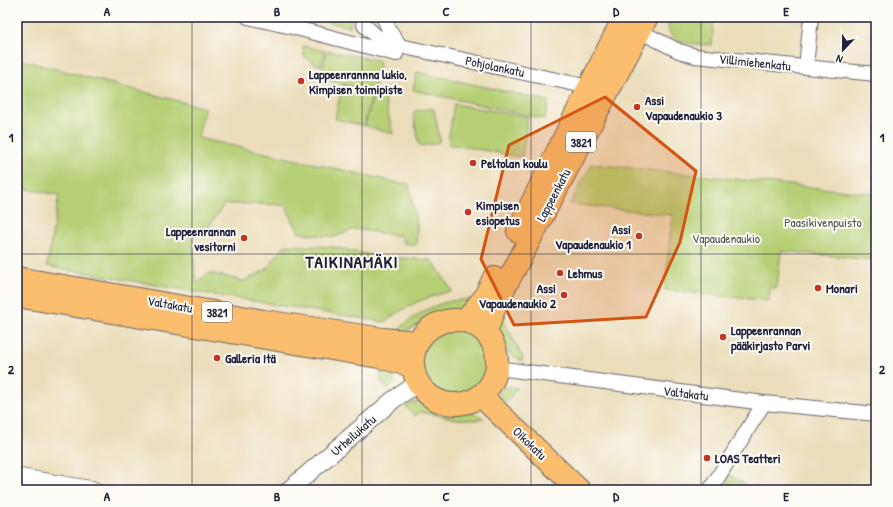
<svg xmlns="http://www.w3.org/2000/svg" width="893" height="507" viewBox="0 0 893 507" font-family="'Patrick Hand',sans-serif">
	<rect width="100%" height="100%" fill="#fdfcf7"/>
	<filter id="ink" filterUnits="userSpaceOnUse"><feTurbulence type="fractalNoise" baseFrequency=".025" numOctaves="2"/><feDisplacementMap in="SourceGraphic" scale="8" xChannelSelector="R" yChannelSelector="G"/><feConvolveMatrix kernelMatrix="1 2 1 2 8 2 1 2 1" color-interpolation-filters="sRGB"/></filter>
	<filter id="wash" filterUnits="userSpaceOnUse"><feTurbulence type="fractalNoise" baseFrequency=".012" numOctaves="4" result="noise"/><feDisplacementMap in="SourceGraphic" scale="16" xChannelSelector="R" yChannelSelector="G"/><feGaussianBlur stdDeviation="0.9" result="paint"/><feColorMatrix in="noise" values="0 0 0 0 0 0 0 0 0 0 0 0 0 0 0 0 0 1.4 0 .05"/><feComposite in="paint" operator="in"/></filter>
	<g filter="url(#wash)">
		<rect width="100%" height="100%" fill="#ebddb9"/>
		<g fill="#b6cf75" stroke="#6c7858">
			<polygon points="319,17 351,17 350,27 319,20"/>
			<path d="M 668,17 L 714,17 L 712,45 C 699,44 677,45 670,33 C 667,28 668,22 668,17 Z"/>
			<polygon points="303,46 325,51 321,66 312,62 304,56"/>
			<polygon points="329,51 378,60 380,62 374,89 372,90 322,79 321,77 326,53"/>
			<path d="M 17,59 L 205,108 L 198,137 L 202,139 L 374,177 L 398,183 L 409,184 L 417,226 L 416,245 L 403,243 L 401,236 L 355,229 L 334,237 L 299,233 L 285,205 L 262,204 L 224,204 L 204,234 L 192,235 L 196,282 L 210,273 L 244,281 L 266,270 L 285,245 L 334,247 L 379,257 L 432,260 L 452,291 C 434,295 416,301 401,311 C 395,314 390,318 385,322 L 202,293 L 47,266 L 59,195 L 17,187 Z"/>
			<polygon points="417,72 549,101 545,119 413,90"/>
			<polygon points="342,85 373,93 364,126 335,119"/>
			<polygon points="374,92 383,93 393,134 365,126"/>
			<polygon points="454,104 528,117 522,157 448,144"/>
			<polygon points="433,108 434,110 440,140 438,143 421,146 419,144 413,113 415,111"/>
			<polygon points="592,164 876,194 876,260 781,251 777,288 770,288 769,301 665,290 672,215 570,204"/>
			<path d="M 471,299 L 461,310 L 452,313 L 438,315 L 427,319 L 416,326 L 404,332 L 395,333 C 411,318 429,305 452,301 C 458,300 465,300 471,299 Z"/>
			<polygon points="500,313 522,356 523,358 522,361 509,353 498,336 494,322"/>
			<path d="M 449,328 C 457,329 463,329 470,332 C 488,338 497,360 487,377 C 469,412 406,389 420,352 C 426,336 434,332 449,328 Z"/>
			<path d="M 382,366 L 392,370 C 396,379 395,383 388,389 C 379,381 380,377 382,366 Z"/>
			<path d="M 510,387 L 517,388 L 504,405 L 500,400 L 499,392 C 501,388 506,388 510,387 Z"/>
			<path d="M 415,402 L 419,402 C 427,405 435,408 444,410 C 458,414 470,408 484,419 L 474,420 L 457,419 L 420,412 L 415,416 L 407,408 L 406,406 Z"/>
			<polygon points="728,474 755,490 719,490"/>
		</g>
	</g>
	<g filter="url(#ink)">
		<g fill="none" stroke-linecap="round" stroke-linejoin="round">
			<g stroke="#686367" stroke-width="16">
				<g id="minor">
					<polyline points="248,17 292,27 396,54"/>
					<polyline points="363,17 364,25 376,36 400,46 589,87"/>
					<polyline points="383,17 390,31 400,46"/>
					<polyline points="639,31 679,51 695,56 876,74"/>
					<polyline points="806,67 811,17"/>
					<polyline points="497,368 764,403 876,414"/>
					<polyline points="710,490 764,403"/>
				</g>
			</g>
			<g stroke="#686367" stroke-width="19">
				<g id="tertiary">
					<polyline points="17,477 93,490"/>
					<polyline points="289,490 393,400 418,383"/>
				</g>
			</g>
			<g stroke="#686367" stroke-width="24">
				<g id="primary">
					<polyline points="518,231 624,17"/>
					<polyline points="17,278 264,321 383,339 417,342"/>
					<polyline points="17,296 379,357 413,366"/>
					<circle cx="455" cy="362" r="42"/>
					<polyline points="466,320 484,298 494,278"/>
					<polyline points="486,332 496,304 647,17"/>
					<polyline points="481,396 579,490"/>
				</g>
			</g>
			<use href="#minor" stroke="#fff" stroke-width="14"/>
			<use href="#tertiary" stroke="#fff" stroke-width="17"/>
			<use href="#primary" stroke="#fbbd6e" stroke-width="22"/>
		</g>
	</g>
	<path fill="#d45411" fill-opacity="0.2" stroke="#d45411" stroke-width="3" stroke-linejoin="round" d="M 605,97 L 696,171 L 680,242 L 646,317 L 514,325 L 481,259 L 509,145 Z"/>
	<path fill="none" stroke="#22223b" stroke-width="1" stroke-opacity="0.55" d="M 192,17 L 192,490M 362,17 L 362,490M 531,17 L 531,490M 701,17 L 701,490M 17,254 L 876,254"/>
	<g fill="#c8321e" stroke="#fdfcf7" stroke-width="1.5">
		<circle cx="301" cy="81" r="4"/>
		<circle cx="637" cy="107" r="4"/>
		<circle cx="473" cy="163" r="4"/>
		<circle cx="468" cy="212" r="4"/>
		<circle cx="639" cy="236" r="4"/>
		<circle cx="244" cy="238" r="4"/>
		<circle cx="560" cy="273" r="4"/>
		<circle cx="818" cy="288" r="4"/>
		<circle cx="564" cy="295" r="4"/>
		<circle cx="723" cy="337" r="4"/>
		<circle cx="217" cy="358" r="4"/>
		<circle cx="707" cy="458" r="4"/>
	</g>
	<g text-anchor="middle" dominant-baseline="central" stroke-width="4" stroke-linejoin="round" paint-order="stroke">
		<g fill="#fdfcf7" stroke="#646373" stroke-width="1">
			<rect x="566" y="132" width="30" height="20" rx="3"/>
			<rect x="202" y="302" width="30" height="20" rx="3"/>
		</g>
		<g font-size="12" font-weight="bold" fill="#22223b">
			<text x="581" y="142">3821</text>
			<text x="217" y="312">3821</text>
		</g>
		<g font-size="13" fill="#22223b" stroke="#fdfcf7">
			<text transform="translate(755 62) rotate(6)">Villimiehenkatu</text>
			<text transform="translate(495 66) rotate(12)">Pohjolankatu</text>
			<text transform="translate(553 195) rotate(-62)">Lappeenkatu</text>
			<text transform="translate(170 304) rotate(10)">Valtakatu</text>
			<text transform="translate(686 393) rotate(7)">Valtakatu</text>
			<text transform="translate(353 435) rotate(-41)">Urheilukatu</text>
			<text transform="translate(530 443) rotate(44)">Oikokatu</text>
		</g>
		<g font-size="13" font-weight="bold" fill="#22223b" stroke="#fdfcf7" text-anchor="start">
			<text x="309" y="74">Lappeenrannna lukio,<tspan x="309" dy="15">Kimpisen toimipiste</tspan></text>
			<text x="645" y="100">Assi<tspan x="645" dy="15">Vapaudenaukio 3</tspan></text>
			<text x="481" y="163">Peltolan koulu</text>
			<text x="476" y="205">Kimpisen<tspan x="476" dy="15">esiopetus</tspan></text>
			<text x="631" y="229" text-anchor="end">Assi<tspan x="631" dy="15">Vapaudenaukio 1</tspan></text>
			<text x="236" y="231" text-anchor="end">Lappeenrannan<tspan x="236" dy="15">vesitorni</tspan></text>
			<text x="568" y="273">Lehmus</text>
			<text x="556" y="288" text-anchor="end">Assi<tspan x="556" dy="15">Vapaudenaukio 2</tspan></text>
			<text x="826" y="288">Monari</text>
			<text x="731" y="330">Lappeenrannan<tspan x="731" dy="15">pääkirjasto Parvi</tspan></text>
			<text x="225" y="358">Galleria Itä</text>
			<text x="715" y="458">LOAS Teatteri</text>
		</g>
		<g font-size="13" fill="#4e564c" stroke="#fdfcf7">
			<text x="823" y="222">Paasikivenpuisto</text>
			<text x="726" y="238">Vapaudenaukio</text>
		</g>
		<g font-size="17" font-weight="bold" letter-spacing="1" fill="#22223b" stroke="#fdfcf7">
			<text x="352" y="261">TAIKINAMÄKI</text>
		</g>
	</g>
	<rect width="893" height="507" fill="none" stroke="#fdfcf7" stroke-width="44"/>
	<g transform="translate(843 50) rotate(202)" stroke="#fdfcf7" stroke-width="3" paint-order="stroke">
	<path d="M0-3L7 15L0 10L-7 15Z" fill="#22223b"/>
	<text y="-6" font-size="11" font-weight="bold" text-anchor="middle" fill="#22223b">N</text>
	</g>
	<rect x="22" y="22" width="849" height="463" fill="none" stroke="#22223b" stroke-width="1.5"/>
	<g font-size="13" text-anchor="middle" font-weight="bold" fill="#22223b">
		<text x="107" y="16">A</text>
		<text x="277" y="16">B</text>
		<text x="446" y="16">C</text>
		<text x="616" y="16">D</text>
		<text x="786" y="16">E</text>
		<text x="11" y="142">1</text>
		<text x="882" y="142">1</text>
		<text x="11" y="374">2</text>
		<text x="882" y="374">2</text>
		<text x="107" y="501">A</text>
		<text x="277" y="501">B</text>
		<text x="446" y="501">C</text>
		<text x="616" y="501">D</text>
		<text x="786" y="501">E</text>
	</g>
</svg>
